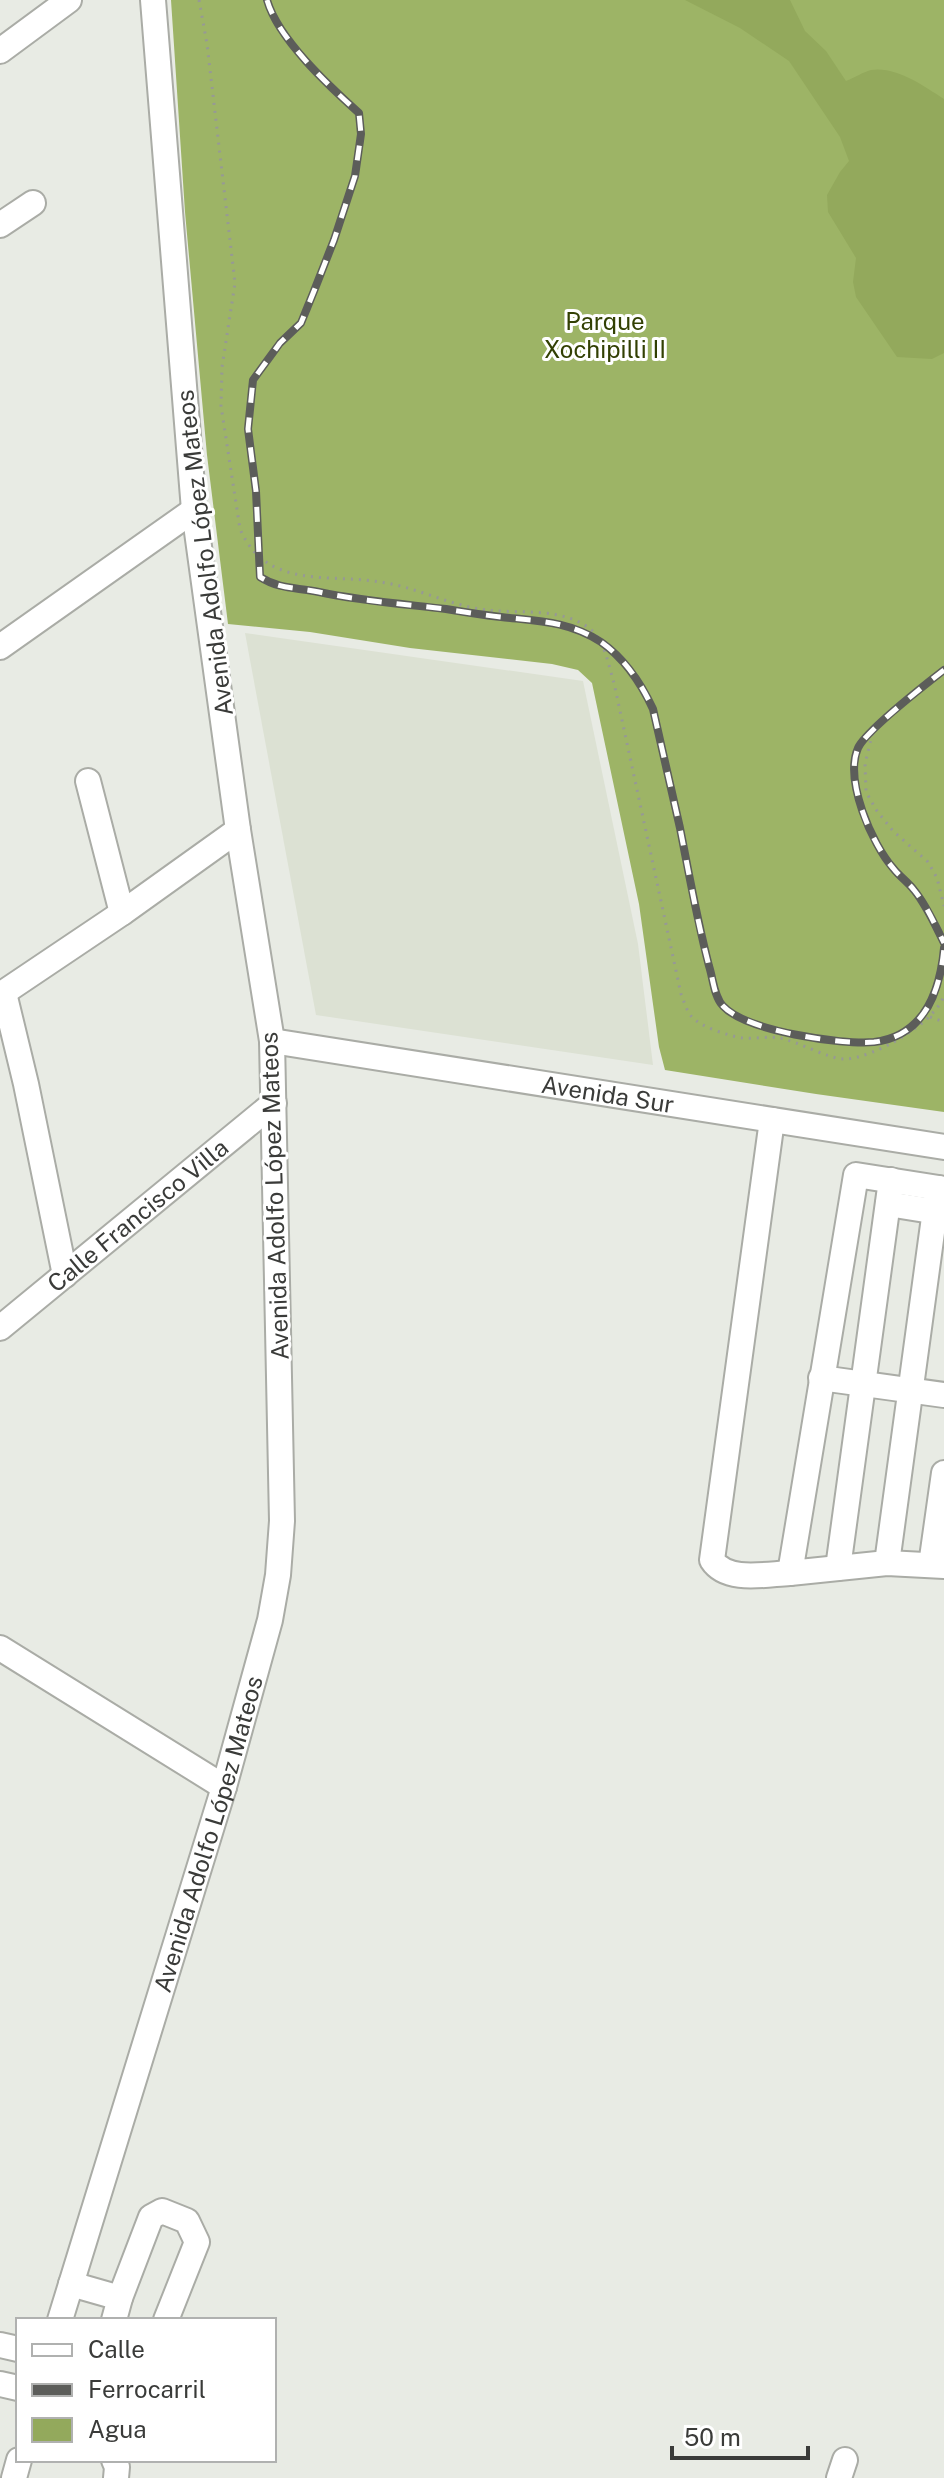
<svg xmlns="http://www.w3.org/2000/svg" width="944" height="2478" viewBox="0 0 944 2478" font-family="'Public Sans',sans-serif">
	<rect width="100%" height="100%" fill="#e8ebe4"/>
	<polygon fill="#dce1d3" points="245,633 583,681 638,944 653,1065 316,1015"/>
	<polygon fill="#9db466" points="171,0 944,0 944,1112 816,1094 665,1070 659,1047 639,904 592,683 578,670 552,664 410,648 310,632 228,624 207,455 185,212"/>
	<path fill="#93a95c" d="M 685,0 L 790,0 L 805,31 L 826,51 L 846,81 C 854,78 863,72 871,70 C 896,66 924,86 944,99 L 944,353 L 932,359 L 897,357 L 856,297 L 853,282 L 856,258 L 828,212 L 827,195 L 840,172 L 849,161 L 840,137 L 789,61 L 740,28 Z"/>
	<g fill="none" stroke-linecap="round" stroke-linejoin="round">
		<g stroke="#aaaca6" stroke-width="28">
			<g id="minor">
				<polyline points="0,51 69,0"/>
				<polyline points="0,225 33,203"/>
				<polyline points="0,647 194,510"/>
				<polyline points="88,781 122,913"/>
				<polyline points="4,993 26,1084 65,1275"/>
				<polyline points="0,995 122,913 238,830"/>
				<path id="s1" d="M 272,1041 L 944,1147"/>
				<path d="M 772,1120 L 712,1560 C 727,1583 766,1574 790,1573"/>
				<polyline points="944,1189 856,1175 790,1573 887,1563 944,1566"/>
				<polyline points="888,1204 944,1213"/>
				<path id="s2" d="M 0,1328 L 274,1103"/>
				<polyline points="821,1378 944,1395"/>
				<polyline points="887,1563 938,1188"/>
				<polyline points="931,1565 944,1473"/>
				<polyline points="838,1568 891,1180"/>
				<polyline points="0,1648 224,1787"/>
				<polyline points="71,2284 120,2298"/>
				<path id="s3" d="M 60,2320 L 224,1787 L 270,1620 L 278,1575 L 282,1521 L 272,1041 L 238,830 L 194,510 L 153,0"/>
				<polyline points="114,2320 120,2298 151,2217 162,2211 187,2221 197,2242 166,2320"/>
				<polyline points="0,2345 18,2349"/>
				<polyline points="0,2384 18,2388"/>
				<polyline points="114,2460 117,2467 116,2478"/>
				<polyline points="14,2478 19,2460"/>
				<polyline points="839,2478 845,2460"/>
			</g>
		</g>
		<g stroke="#979995" stroke-width="3" stroke-dasharray="2 6" stroke-linecap="butt">
			<path d="M 199,0 L 207,44 L 235,283 L 222,367 L 221,406 L 240,529 C 248,547 259,560 277,568 C 308,582 347,576 380,582 C 417,587 450,606 487,610 C 520,614 560,607 589,628 C 605,640 608,664 614,683 L 681,994 C 684,1001 687,1012 692,1017 C 701,1027 729,1036 743,1038 C 755,1039 768,1036 780,1038 C 799,1042 829,1059 844,1059 C 872,1059 936,1023 944,995"/>
			<polyline points="944,670 892,709 872,735 865,764 866,792 877,811 893,831 928,862 937,878 944,906"/>
			<polyline points="930,1017 944,1022"/>
		</g>
		<use href="#minor" stroke="#fff" stroke-width="24"/>
		<g stroke="#5c5d5a" stroke-width="8">
			<g id="rail">
				<path d="M 267,0 C 278,39 329,86 359,113 L 361,134 L 355,176 L 334,240 L 314,291 L 301,323 L 280,343 L 253,380 L 248,429 L 256,491 L 260,577 C 281,590 296,587 319,592 C 361,601 403,604 446,609 C 464,612 483,615 501,617 C 537,621 569,621 601,642 C 625,659 641,683 653,709 C 662,749 671,788 680,828 C 689,874 697,920 709,966 C 713,978 714,997 723,1006 C 746,1031 841,1045 874,1042 C 925,1036 940,991 944,948"/>
				<path d="M 944,670 C 926,684 866,731 858,748 C 844,780 872,844 893,868 C 899,876 908,882 914,890 C 927,906 935,925 944,943"/>
			</g>
		</g>
		<use href="#rail" stroke="#fff" stroke-width="5" stroke-dasharray="15" stroke-linecap="butt"/>
	</g>
	<g text-anchor="middle" dominant-baseline="central" stroke-width="6" stroke-linejoin="round" paint-order="stroke">
		<g font-size="24" fill="#324003" stroke="#fff">
			<text x="605" y="321">Parque<tspan x="605" dy="28">Xochipilli II</tspan></text>
		</g>
		<g font-size="24" fill="#3a3b39" stroke="#fff">
			<text transform="translate(204 553) rotate(-97)">Avenida Adolfo López Mateos</text>
			<text stroke="none"><textPath href="#s1" startOffset="340">Avenida Sur</textPath></text>
			<text transform="translate(274 1196) rotate(-92)">Avenida Adolfo López Mateos</text>
			<text stroke="none"><textPath href="#s2" startOffset="178">Calle Francisco Villa</textPath></text>
			<text stroke="none"><textPath href="#s3" startOffset="508">Avenida Adolfo López Mateos</textPath></text>
		</g>
	</g>
	<rect x="16" y="2318" width="260" height="144" fill="#ffffff" stroke="#b0b1b0" stroke-width="2"/>
	<rect x="32" y="2344" width="40" height="12" fill="#ffffff" stroke="#b0b1b0" stroke-width="2"/>
	<text x="88" y="2358" font-size="24" fill="#3a3b39">Calle</text>
	<rect x="32" y="2384" width="40" height="12" fill="#5c5d5a" stroke="#b0b1b0" stroke-width="2"/>
	<text x="88" y="2398" font-size="24" fill="#3a3b39">Ferrocarril</text>
	<rect x="32" y="2418" width="40" height="24" fill="#93a95c" stroke="#b0b1b0" stroke-width="2"/>
	<text x="88" y="2438" font-size="24" fill="#3a3b39">Agua</text>
	<path d="M672 2446v12h136v-12" fill="none" stroke="#3a3b39" stroke-width="4"/>
	<text x="684" y="2446" font-size="24" fill="#3a3b39" stroke="#ffffff" stroke-width="6" paint-order="stroke">50 m</text>
</svg>
